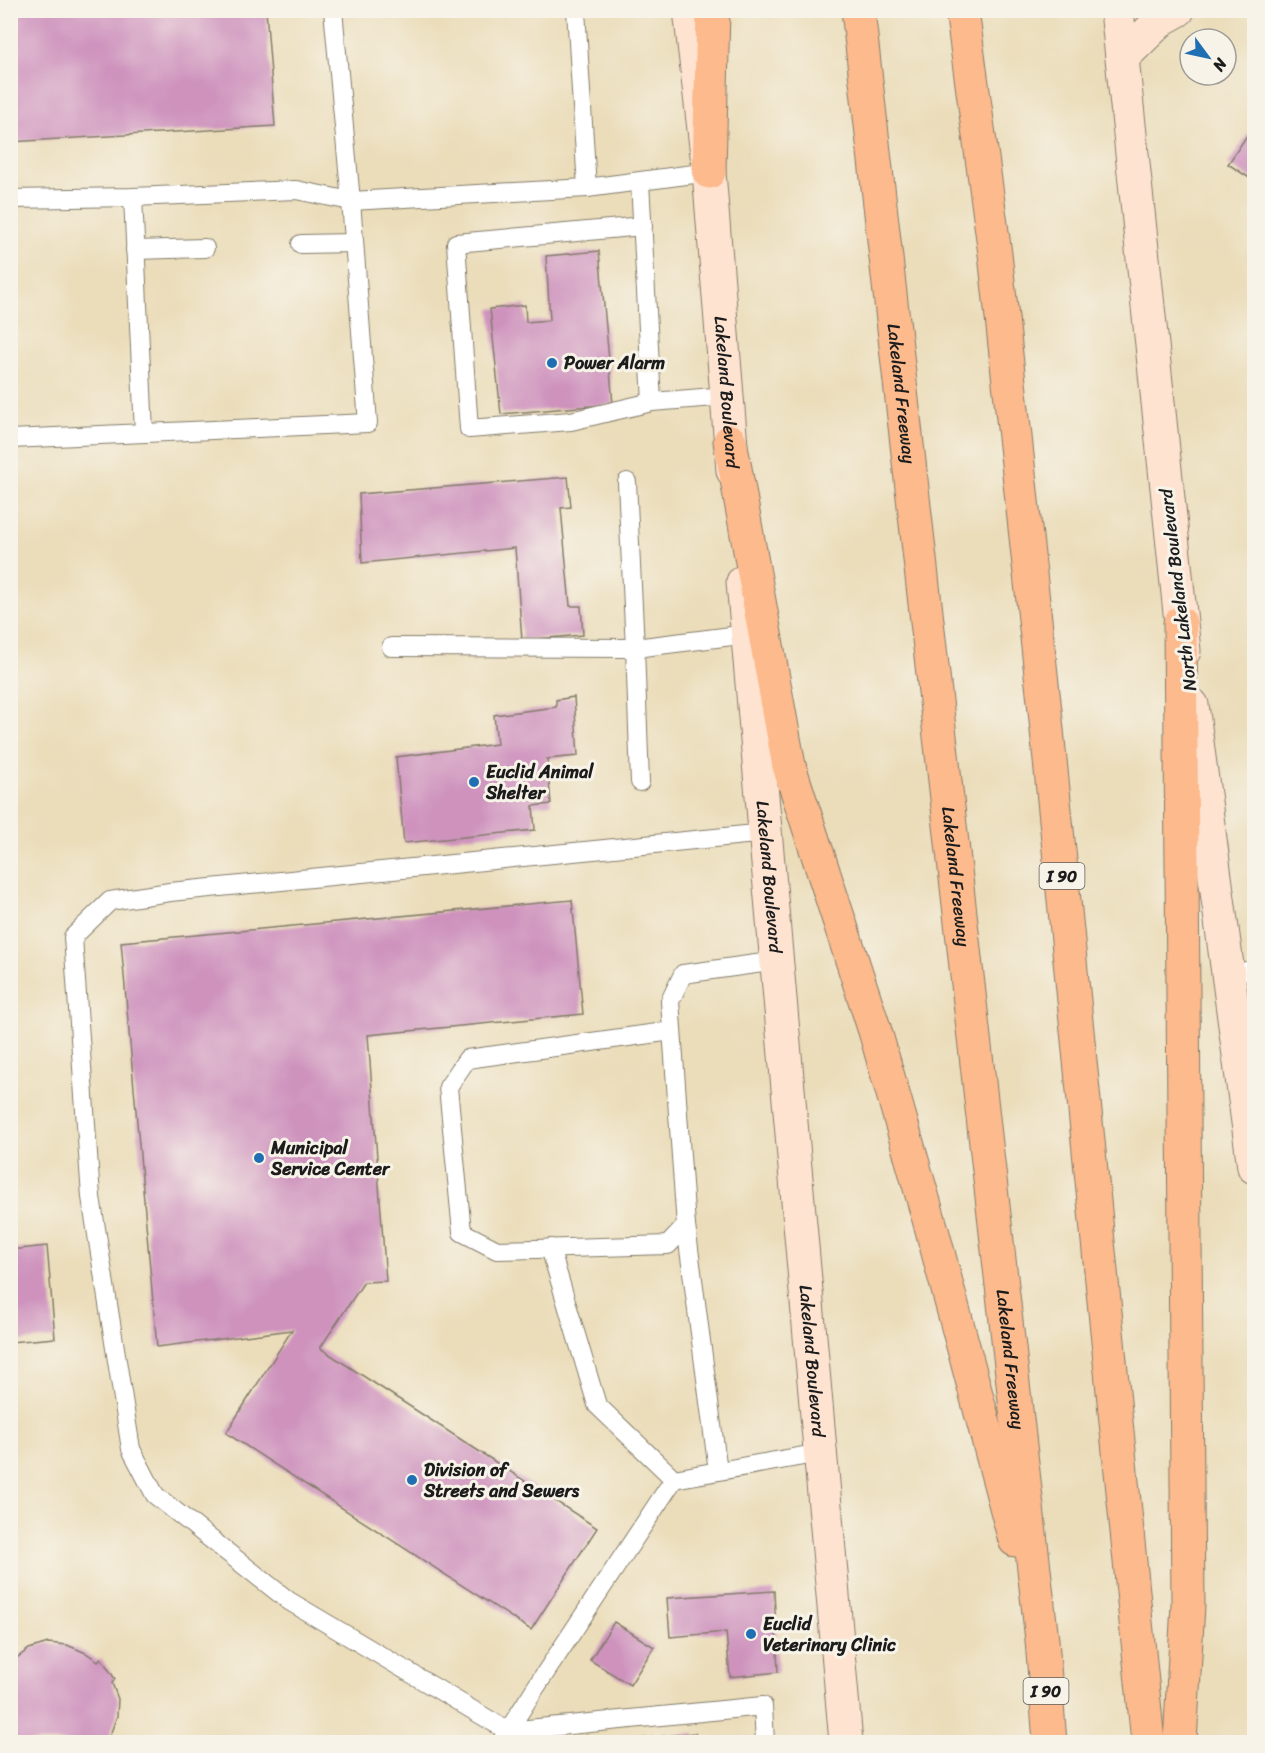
<svg xmlns="http://www.w3.org/2000/svg" width="1265" height="1753" viewBox="0 0 1265 1753" font-family="Sriracha,sans-serif">
	<rect width="100%" height="100%" fill="#f7f3e8"/>
	<filter id="ink" filterUnits="userSpaceOnUse"><feTurbulence type="fractalNoise" baseFrequency=".0167" numOctaves="2"/><feDisplacementMap in="SourceGraphic" scale="12" xChannelSelector="R" yChannelSelector="G"/><feConvolveMatrix kernelMatrix="1 2 1 2 8 2 1 2 1" color-interpolation-filters="sRGB"/></filter>
	<filter id="wash" filterUnits="userSpaceOnUse"><feTurbulence type="fractalNoise" baseFrequency=".008" numOctaves="4" result="noise"/><feDisplacementMap in="SourceGraphic" scale="24" xChannelSelector="R" yChannelSelector="G"/><feGaussianBlur stdDeviation="1.35" result="paint"/><feColorMatrix in="noise" values="0 0 0 0 0 0 0 0 0 0 0 0 0 0 0 0 0 1.4 0 .05"/><feComposite in="paint" operator="in"/></filter>
	<g filter="url(#wash)">
		<rect width="100%" height="100%" fill="#ebddba"/>
		<g id="blocks">
			<g fill="#ce92bd">
				<polygon points="10,10 266,10 275,126 10,142"/>
				<polygon points="1254,125 1254,181 1228,164"/>
				<polygon points="599,251 613,404 501,414 490,309 525,305 526,322 550,320 546,256"/>
				<polygon points="568,477 571,507 561,508 570,606 581,606 583,635 522,640 515,548 362,563 359,494"/>
				<polygon points="574,697 578,756 547,759 551,804 533,806 535,830 404,843 396,757 497,744 494,715 556,707 556,700"/>
				<polygon points="572,900 583,1014 368,1035 386,1281 364,1282 320,1348 597,1528 531,1630 226,1433 292,1330 157,1347 121,942"/>
				<polygon points="47,1246 55,1338 10,1342 10,1250"/>
				<polygon points="774,1591 778,1672 730,1677 726,1632 670,1637 667,1598"/>
				<polygon points="614,1622 654,1647 630,1685 590,1660"/>
				<polygon points="48,1643 67,1645 86,1653 98,1661 101,1658 115,1679 112,1683 118,1699 117,1716 110,1735 104,1742 10,1742 10,1663 29,1649"/>
				<polygon points="695,1733 696,1742 618,1742 618,1741"/>
			</g>
		</g>
	</g>
	<g filter="url(#ink)">
		<use href="#blocks" fill-opacity="0" stroke="#847c6b" stroke-width="1.5"/>
		<g fill="none" stroke-linecap="round" stroke-linejoin="round">
			<g stroke="#847c6b" stroke-width="20">
				<g id="lane">
					<polyline points="576,10 587,188"/>
					<polyline points="640,182 652,402"/>
					<polyline points="133,197 144,433"/>
					<polyline points="10,199 133,197 296,190 351,201 587,188 709,172"/>
					<polyline points="643,226 456,243 469,429 571,421 652,402 727,396"/>
					<polyline points="301,244 354,243"/>
					<polyline points="135,250 205,248"/>
					<polyline points="10,439 368,423 351,201 333,10"/>
					<polyline points="627,482 635,648 748,634"/>
					<polyline points="391,647 635,648 640,782"/>
					<polyline points="1229,974 1254,970"/>
					<polyline points="672,1031 467,1059 448,1087 462,1232 497,1250 668,1245 686,1226 670,1001 683,974 777,961"/>
					<polyline points="686,1226 718,1471"/>
					<polyline points="550,1248 597,1405 674,1479"/>
					<polyline points="501,1742 534,1690 674,1479 820,1453"/>
					<polyline points="765,1742 763,1706 508,1731 289,1601 155,1495 131,1449 91,1197 73,937 110,901 170,892 765,833"/>
				</g>
			</g>
			<g stroke="#847c6b" stroke-width="35">
				<g id="secondary">
					<path id="s1" d="M 690,10 L 709,172 L 733,471"/>
					<polyline points="1117,10 1184,651"/>
					<polyline points="1122,58 1162,19 1178,10"/>
					<path id="s2" d="M 743,582 L 846,1742"/>
					<polyline points="1192,705 1254,1167"/>
				</g>
			</g>
			<g stroke="#847c6b" stroke-width="35">
				<g id="highway">
					<path id="s3" d="M 858,10 L 1042,1640 L 1050,1742"/>
					<polyline points="962,10 995,254 1046,720 1148,1742"/>
					<polyline points="709,172 713,10"/>
					<polyline points="730,441 789,766 875,1031 932,1230 1015,1540"/>
					<polyline points="1180,1742 1188,1605 1180,623"/>
				</g>
			</g>
			<use href="#lane" stroke="#fff" stroke-width="18"/>
			<use href="#secondary" stroke="#fee3d1" stroke-width="33"/>
			<use href="#highway" stroke="#fcba8d" stroke-width="33"/>
		</g>
	</g>
	<g fill="#1f6fb2" stroke="#f7f3e8" stroke-width="2">
		<circle cx="552" cy="363" r="6"/>
		<circle cx="474" cy="782" r="6"/>
		<circle cx="259" cy="1158" r="6"/>
		<circle cx="412" cy="1480" r="6"/>
		<circle cx="751" cy="1634" r="6"/>
	</g>
	<g text-anchor="middle" dominant-baseline="central" stroke-width="6" stroke-linejoin="round" paint-order="stroke">
		<g fill="#f7f3e8" stroke="#5e5c59" stroke-width="1.5">
			<rect x="1039.5" y="863" width="45" height="26" rx="4.5"/>
			<rect x="1023.5" y="1678" width="45" height="26" rx="4.5"/>
		</g>
		<g font-size="16" font-weight="bold" fill="#1c1c1c">
			<text x="1062" y="876">I 90</text>
			<text x="1046" y="1691">I 90</text>
		</g>
		<g font-size="18" font-weight="bold" fill="#1c1c1c" stroke="#f7f3e8" text-anchor="start">
			<text x="564" y="363">Power Alarm</text>
			<text x="486" y="772">Euclid Animal<tspan x="486" dy="21">Shelter</tspan></text>
			<text x="271" y="1148">Municipal<tspan x="271" dy="21">Service Center</tspan></text>
			<text x="424" y="1470">Division of<tspan x="424" dy="21">Streets and Sewers</tspan></text>
			<text x="763" y="1624">Euclid<tspan x="763" dy="21">Veterinary Clinic</tspan></text>
		</g>
		<g font-size="18" fill="#1c1c1c" stroke="#f7f3e8">
			<text stroke="none"><textPath href="#s1" startOffset="384">Lakeland Boulevard</textPath></text>
			<text stroke="none"><textPath href="#s3" startOffset="386">Lakeland Freeway</textPath></text>
			<text transform="translate(1178 590) rotate(-97)">North Lakeland Boulevard</text>
			<text stroke="none"><textPath href="#s2" startOffset="296">Lakeland Boulevard</textPath></text>
			<text stroke="none"><textPath href="#s3" startOffset="872">Lakeland Freeway</textPath></text>
			<text stroke="none"><textPath href="#s3" startOffset="1358">Lakeland Freeway</textPath></text>
			<text stroke="none"><textPath href="#s2" startOffset="782">Lakeland Boulevard</textPath></text>
		</g>
	</g>
	<rect width="1265" height="1753" fill="none" stroke="#f7f3e8" stroke-width="36"/>
	<g transform="translate(1208 57) rotate(123)"><circle r="28" fill="#f7f3e8" stroke="#9f9d96" stroke-width="1.5"/>
	<path d="M0-4.5L10 22L0 15L-10 22Z" fill="#1f6fb2"/>
	<text y="-9" font-size="16" font-weight="bold" text-anchor="middle" fill="#1c1c1c">N</text>
	</g>
</svg>
